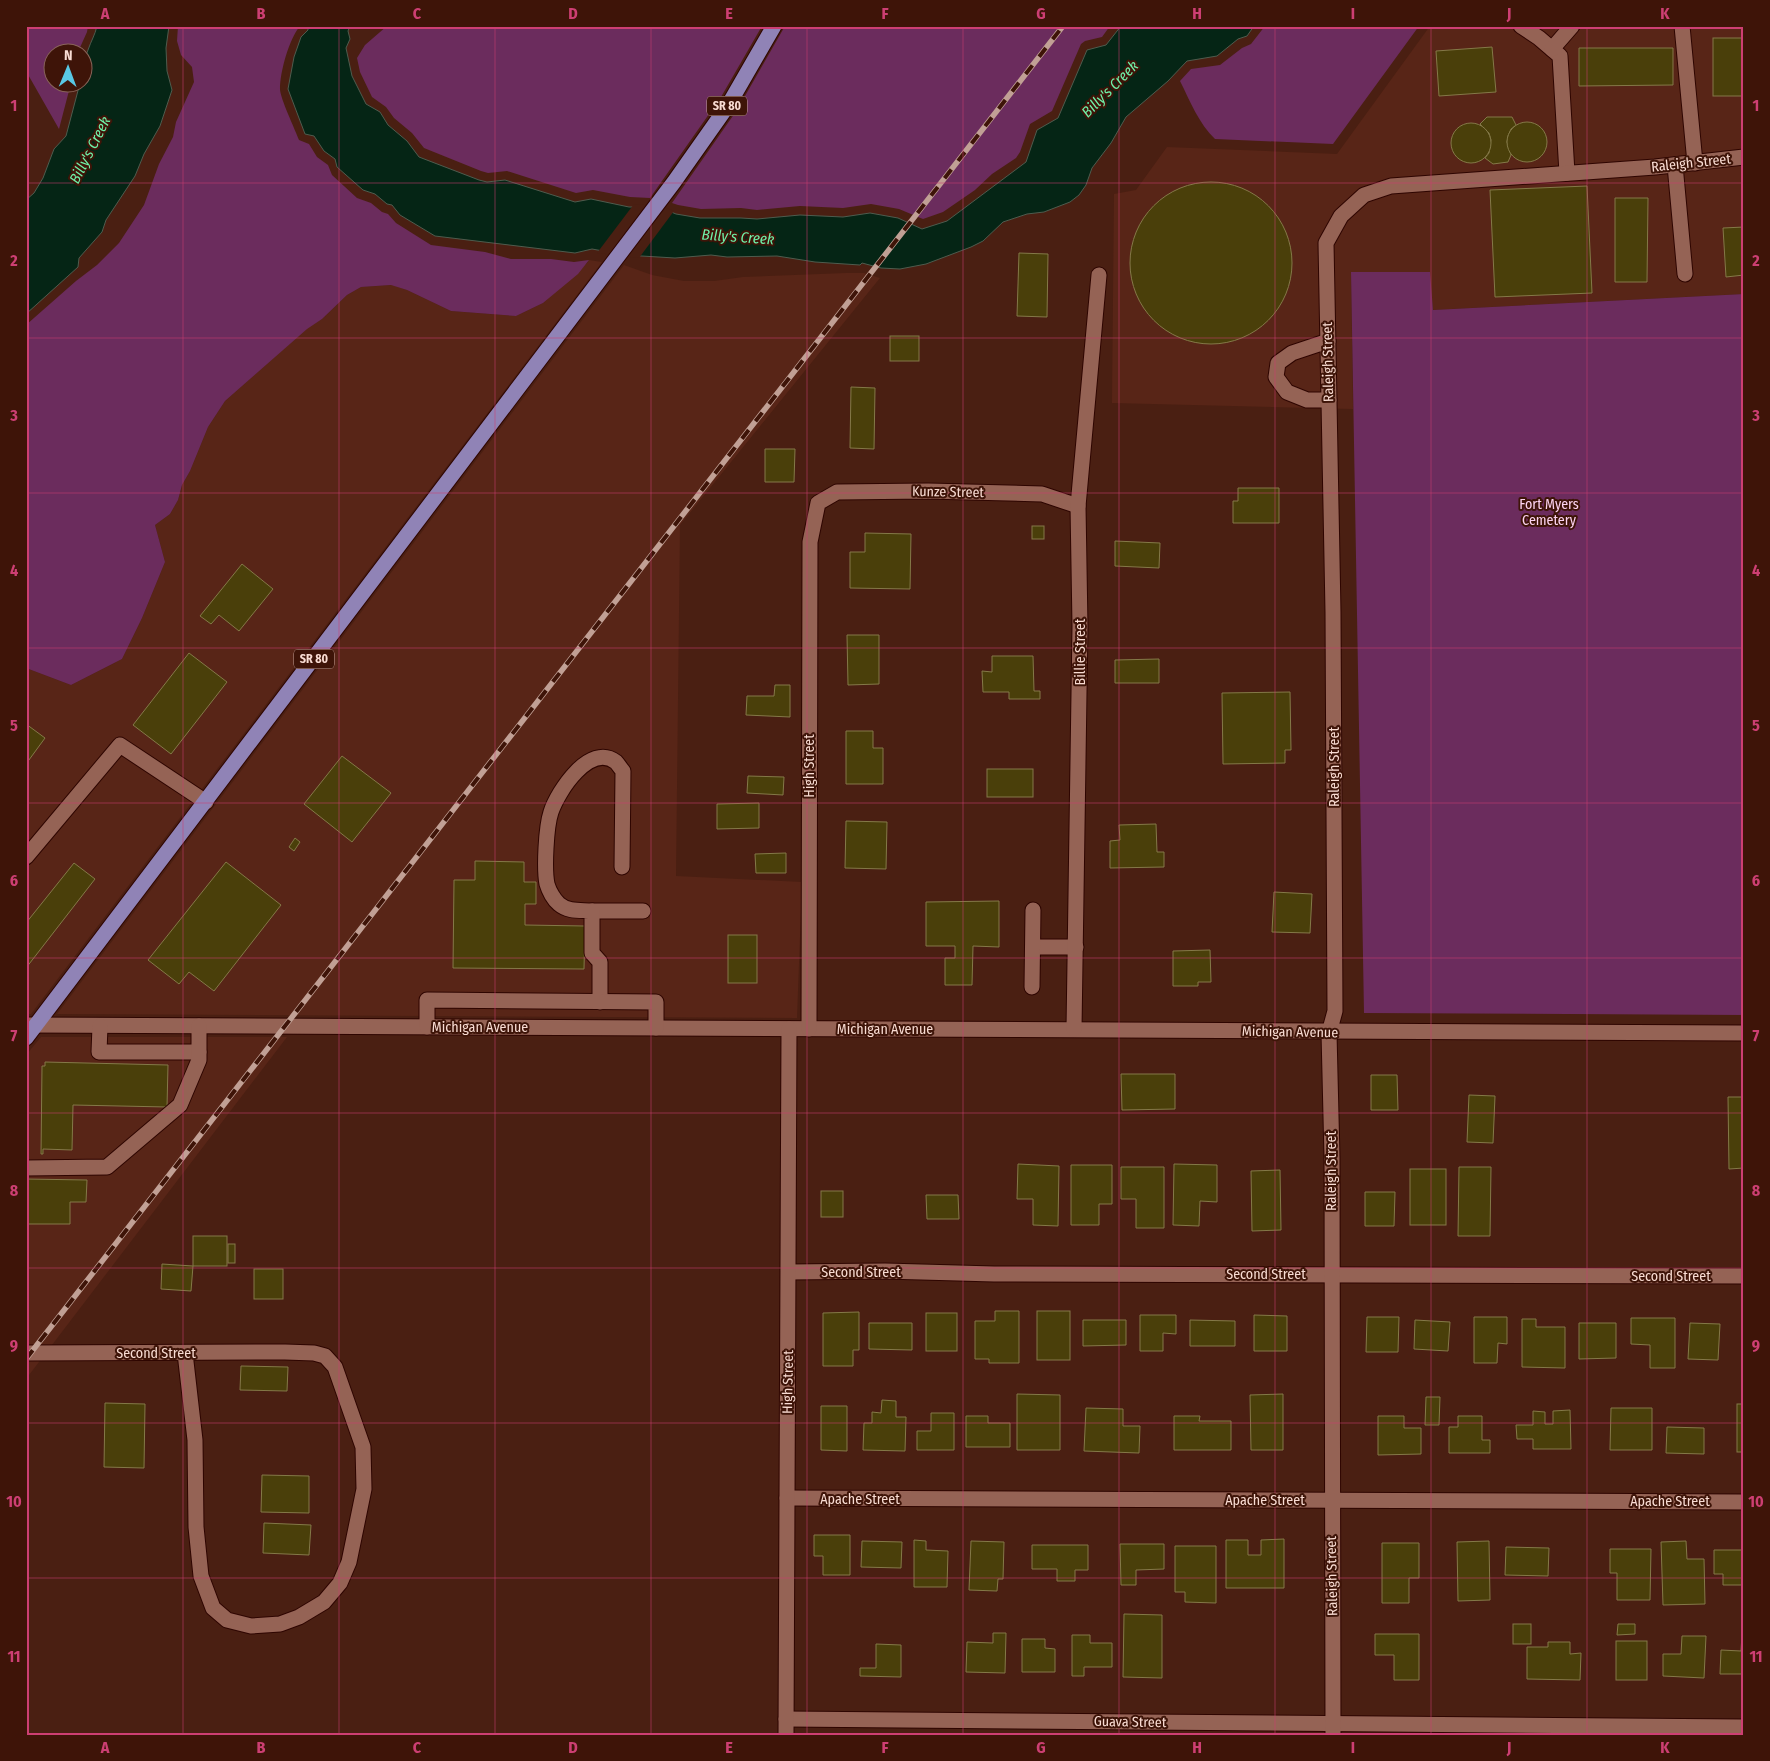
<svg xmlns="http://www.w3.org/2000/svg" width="1770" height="1761" viewBox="0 0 1770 1761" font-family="'Fira Sans Condensed',sans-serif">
	<rect width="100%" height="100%" fill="#4a1f12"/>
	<g fill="#582517">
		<polygon points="1430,26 1744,26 1744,294 1432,310 1351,272 1353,409 1112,403 1114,194 1136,190 1167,147 1337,154"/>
		<polygon points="589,260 602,262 31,1014 26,1014 26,668 71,685 122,659 142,618 165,562 155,525 170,514 178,500 182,485 190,471 208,427 225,401 307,328 322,319 347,295 361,287 392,285 407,290 451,311 516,316 543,303 587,263"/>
		<polygon points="624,265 652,275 684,281 714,281 743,277 846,273 864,273 880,278 680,525 676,876 802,882 797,1018 57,1014"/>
		<polygon points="41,1037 287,1037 26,1379 26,1055"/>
	</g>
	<g fill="#6b2c5d">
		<polygon points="26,26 88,26 87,32 78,52 52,52 52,82 71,83 59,129 26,71"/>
		<path d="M 178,26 L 300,26 C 289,39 280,72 280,89 C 280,98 295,129 299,140 L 309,144 L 317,157 L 328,165 L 332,175 L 357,198 L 371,203 L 382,212 L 388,214 L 396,223 L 431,245 L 485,252 L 511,259 L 551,259 L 574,262 L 589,260 L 578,274 L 543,303 L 516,316 L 451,311 L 407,290 L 391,285 L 361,287 L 347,295 L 322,319 L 307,329 L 225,401 L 208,427 L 190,471 L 182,485 L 178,500 L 170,514 L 155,525 L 165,562 L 142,618 L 122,659 L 71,685 L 26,668 L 26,325 L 76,281 L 97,265 L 119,243 L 144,205 L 159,164 L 173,137 L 176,122 L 194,82 L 192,67 L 181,55 L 177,41 Z"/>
		<polygon points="387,26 762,26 721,97 650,198 630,197 593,190 576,193 507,171 488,173 481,171 424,148 412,133 394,118 386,107 372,97 360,72 357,58 365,45"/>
		<polygon points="785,26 1110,26 1102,37 1085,41 1081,44 1052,111 1030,124 1020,152 1016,158 992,174 975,190 943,212 923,219 899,209 871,204 843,208 800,206 757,210 741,208 701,209 678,205 672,203 737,110"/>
		<path d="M 1265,26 L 1419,26 L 1333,144 L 1215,139 C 1199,124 1190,101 1180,81 L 1191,69 L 1220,65 L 1242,48 L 1251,44 Z"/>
		<polygon points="1351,272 1430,272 1433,310 1744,294 1744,1015 1364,1013"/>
	</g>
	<g fill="#052515" stroke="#4e5c4e">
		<path d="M 97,26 L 169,26 L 166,48 L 167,71 L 172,90 L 160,126 L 144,154 L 135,176 L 106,220 L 102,232 L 79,258 L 78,267 L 26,314 L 26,200 L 34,193 L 43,178 L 54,149 L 66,136 L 80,83 L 82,82 C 82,71 84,60 88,50 C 91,41 95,35 97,26 Z"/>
		<polygon points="308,26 350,26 348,31 350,39 346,48 352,76 366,104 380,112 388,125 407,141 419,157 479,180 487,182 505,180 575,202 591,199 629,207 659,207 676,214 700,218 741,218 757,219 800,215 843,217 870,213 898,218 922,229 947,221 1026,162 1037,130 1058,118 1087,50 1106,45 1121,26 1254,26 1247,36 1238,39 1217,56 1187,61 1168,81 1126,117 1111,143 1092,168 1086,185 1079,195 1070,202 1044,212 1027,214 1003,222 983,241 971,247 926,264 900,269 881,268 862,263 860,265 815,262 777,256 727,257 711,255 675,258 625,255 592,249 575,253 435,236 400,215 392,205 387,204 375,194 363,190 337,167 335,159 324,151 314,136 305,134 288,89 294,57 301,37 308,30"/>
	</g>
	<polygon fill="#4a1f12" points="634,204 659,205 674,211 639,258 597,253"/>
	<g fill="#4a3f0a" stroke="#847948">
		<rect x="1713" y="38" width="31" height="58"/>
		<polygon points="1492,47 1496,92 1439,96 1436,51"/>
		<polygon points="1579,48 1673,48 1673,85 1579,86"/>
		<polygon points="1487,117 1512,117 1516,125 1511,129 1508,136 1507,142 1511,155 1508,162 1493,164 1485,158 1489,153 1491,140 1489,133 1480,124"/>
		<circle cx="1527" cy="142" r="20"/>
		<circle cx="1471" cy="143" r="20"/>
		<circle cx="1211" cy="263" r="81"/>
		<polygon points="1587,186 1592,293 1495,297 1490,190"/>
		<polygon points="1615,198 1648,198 1647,282 1615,282"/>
		<polygon points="1744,227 1744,275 1726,277 1723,228"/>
		<polygon points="1019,253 1048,254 1047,317 1017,316"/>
		<rect x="890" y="336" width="29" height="25"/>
		<polygon points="851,387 875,388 874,449 850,448"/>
		<polygon points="765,449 795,449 794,482 765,482"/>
		<polygon points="1238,488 1279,488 1279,523 1233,523 1233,501 1238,501"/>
		<rect x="1032" y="526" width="12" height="13"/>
		<polygon points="865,533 911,534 910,589 850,588 850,552 865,552"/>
		<polygon points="1115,541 1160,543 1159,568 1115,566"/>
		<polygon points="242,564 273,589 239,631 219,615 211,624 200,616"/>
		<polygon points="847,635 879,635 879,684 848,685"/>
		<polygon points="189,653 227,682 171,754 133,725"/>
		<polygon points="992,656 1033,656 1034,691 1040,691 1040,699 1009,699 1009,692 983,692 982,671 992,672"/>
		<polygon points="1159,659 1159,683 1115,683 1115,660"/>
		<polygon points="775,685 790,685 790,717 746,715 747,696 774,696"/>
		<polygon points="1290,692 1291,750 1285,750 1285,763 1223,764 1222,693"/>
		<polygon points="26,724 45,738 26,764"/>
		<polygon points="846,731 873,731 873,748 883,748 883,784 846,784"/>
		<polygon points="342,756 391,793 352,842 304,804"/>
		<rect x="987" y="769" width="46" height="28"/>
		<polygon points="748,776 784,777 783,795 747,793"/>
		<polygon points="759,803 759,828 717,829 717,804"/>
		<polygon points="846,821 887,822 886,869 845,868"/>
		<polygon points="1156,824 1157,852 1164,852 1164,867 1110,868 1110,841 1120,840 1119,825"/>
		<polygon points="295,838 300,842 294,851 289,847"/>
		<polygon points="786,853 786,873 756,873 755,854"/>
		<polygon points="475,861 524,862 524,882 536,882 536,904 525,904 525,925 585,926 584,969 453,968 454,880 475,880"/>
		<polygon points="226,862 281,905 214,991 189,972 179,984 148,960"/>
		<polygon points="74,863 95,879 26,968 26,923"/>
		<polygon points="1274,892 1312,894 1310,933 1272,932"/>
		<polygon points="999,901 999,947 973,946 972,985 945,985 945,958 955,958 955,946 926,946 926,902"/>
		<rect x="728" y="935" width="29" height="48"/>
		<polygon points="1210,950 1211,982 1198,982 1198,986 1173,986 1173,951"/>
		<polygon points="45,1062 168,1065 167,1107 73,1105 72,1150 43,1149 43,1154 41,1154 42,1066 45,1066"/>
		<polygon points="1121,1074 1175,1074 1175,1109 1122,1110"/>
		<polygon points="1371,1075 1397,1075 1398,1110 1371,1110"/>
		<polygon points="1469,1095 1495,1096 1493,1143 1467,1142"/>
		<polygon points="1728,1097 1744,1097 1744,1168 1729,1169"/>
		<polygon points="1018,1164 1059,1166 1058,1226 1033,1225 1033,1199 1017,1199"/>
		<polygon points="1174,1164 1217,1165 1217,1202 1200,1201 1199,1226 1173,1225"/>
		<polygon points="1071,1165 1112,1165 1112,1204 1099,1204 1099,1225 1071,1225"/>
		<polygon points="1121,1167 1164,1167 1164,1228 1136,1228 1136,1199 1121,1199"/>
		<polygon points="1459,1167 1491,1167 1490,1236 1458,1236"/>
		<rect x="1410" y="1169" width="36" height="56"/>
		<polygon points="1280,1170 1281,1230 1252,1231 1251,1171"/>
		<polygon points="26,1179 87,1180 86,1202 70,1202 70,1224 26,1224"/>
		<rect x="821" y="1191" width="22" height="26"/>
		<polygon points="1365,1192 1395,1192 1394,1226 1365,1226"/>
		<polygon points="926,1195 958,1195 959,1219 927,1219"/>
		<rect x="193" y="1236" width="34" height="30"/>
		<rect x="228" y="1244" width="7" height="19"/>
		<polygon points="162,1264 193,1266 191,1291 161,1289"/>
		<rect x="254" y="1269" width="29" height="30"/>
		<polygon points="995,1311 1019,1311 1019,1363 989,1363 989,1359 975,1359 975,1321 995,1321"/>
		<rect x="1037" y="1311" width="33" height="49"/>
		<polygon points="859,1312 859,1350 853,1350 853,1366 823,1366 823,1313"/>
		<rect x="926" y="1313" width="31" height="38"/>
		<polygon points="1140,1315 1176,1315 1176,1334 1163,1333 1163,1351 1140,1351"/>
		<polygon points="1254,1315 1287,1316 1287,1351 1254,1351"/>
		<polygon points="1367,1317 1399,1317 1398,1352 1366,1352"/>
		<polygon points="1474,1317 1507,1317 1507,1344 1498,1343 1497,1363 1474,1363"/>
		<polygon points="1631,1318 1675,1318 1675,1368 1650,1368 1650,1345 1631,1344"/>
		<polygon points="1522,1319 1536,1319 1536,1327 1565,1327 1565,1368 1522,1367"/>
		<polygon points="1083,1320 1126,1320 1126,1345 1083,1346"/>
		<polygon points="1190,1320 1235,1321 1235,1346 1190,1346"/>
		<polygon points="1415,1320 1450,1322 1448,1351 1414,1349"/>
		<polygon points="869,1323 912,1323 912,1350 869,1349"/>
		<polygon points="1579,1323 1616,1323 1616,1358 1579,1359"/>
		<polygon points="1690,1323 1720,1324 1718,1360 1688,1359"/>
		<rect x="1742" y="1329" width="2" height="47"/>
		<polygon points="241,1366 288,1367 287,1391 240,1390"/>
		<polygon points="1017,1394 1060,1395 1060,1450 1017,1450"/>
		<polygon points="1283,1394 1283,1450 1251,1450 1250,1395"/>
		<polygon points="1426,1397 1440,1397 1439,1425 1425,1425"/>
		<polygon points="882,1400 896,1401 896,1417 906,1417 905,1451 863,1450 864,1423 872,1423 872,1412 881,1413"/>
		<polygon points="105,1403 145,1404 144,1468 104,1467"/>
		<rect x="1737" y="1404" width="7" height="48"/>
		<polygon points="821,1406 847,1406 847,1451 821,1450"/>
		<polygon points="1086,1408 1123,1409 1123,1426 1140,1426 1139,1453 1084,1451"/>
		<polygon points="1611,1408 1652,1408 1652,1450 1610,1450"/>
		<polygon points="1570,1410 1571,1449 1533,1449 1533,1439 1517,1439 1516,1425 1533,1425 1533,1411 1545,1412 1545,1424 1553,1424 1553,1411"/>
		<polygon points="931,1413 954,1413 954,1450 917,1450 917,1431 931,1431"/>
		<polygon points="966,1416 988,1416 988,1423 1010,1423 1010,1447 966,1447"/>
		<polygon points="1174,1416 1200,1416 1199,1421 1231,1421 1231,1450 1174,1450"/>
		<polygon points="1378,1416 1404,1416 1404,1428 1421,1428 1421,1454 1378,1455"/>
		<polygon points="1458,1416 1482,1416 1482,1440 1490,1440 1490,1453 1449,1453 1449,1427 1458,1427"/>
		<polygon points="1667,1427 1704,1428 1704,1454 1666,1453"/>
		<polygon points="262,1475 309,1476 309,1513 261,1512"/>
		<polygon points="264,1523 311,1525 309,1555 263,1553"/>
		<polygon points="814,1535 850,1535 850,1575 823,1575 823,1556 814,1556"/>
		<polygon points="1284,1539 1284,1588 1226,1588 1226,1540 1248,1540 1248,1555 1261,1555 1261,1540"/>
		<polygon points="914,1540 926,1541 926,1550 948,1551 947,1587 914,1587"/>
		<polygon points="862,1541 902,1542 901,1568 861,1567"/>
		<polygon points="971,1541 1004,1542 1003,1579 998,1579 997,1591 969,1590"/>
		<polygon points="1489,1541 1490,1600 1458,1601 1457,1542"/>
		<polygon points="1686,1541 1687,1559 1704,1559 1705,1604 1663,1605 1661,1542"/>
		<polygon points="1382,1543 1419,1543 1419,1578 1409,1578 1409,1603 1382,1603"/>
		<polygon points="1120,1544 1164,1544 1164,1569 1136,1570 1136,1585 1121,1585"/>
		<polygon points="1032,1545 1088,1545 1088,1570 1075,1570 1075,1581 1057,1581 1057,1569 1032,1569"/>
		<polygon points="1175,1546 1216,1546 1216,1603 1185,1602 1185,1592 1175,1592"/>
		<polygon points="1506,1547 1549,1548 1548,1576 1505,1575"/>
		<polygon points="1610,1549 1651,1549 1650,1600 1617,1600 1617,1573 1610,1573"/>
		<polygon points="1714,1550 1744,1550 1744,1585 1723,1585 1723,1574 1714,1574"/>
		<polygon points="1124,1614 1162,1615 1162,1678 1123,1677"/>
		<rect x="1513" y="1624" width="18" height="20"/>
		<polygon points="1618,1624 1635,1624 1635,1634 1617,1635"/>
		<polygon points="993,1633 1006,1633 1005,1673 966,1672 967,1642 993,1643"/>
		<polygon points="1375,1634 1419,1634 1419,1680 1394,1680 1394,1655 1375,1655"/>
		<polygon points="1742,1634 1744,1634 1744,1674 1720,1674 1721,1650 1741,1651"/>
		<polygon points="1072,1635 1090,1635 1090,1643 1112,1643 1112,1667 1084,1667 1084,1676 1072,1676"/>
		<polygon points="1682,1636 1706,1636 1704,1678 1663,1676 1663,1654 1681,1654"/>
		<polygon points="1022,1639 1045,1639 1045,1648 1055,1649 1055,1672 1022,1672"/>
		<rect x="1616" y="1641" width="31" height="39"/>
		<polygon points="1548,1642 1570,1642 1570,1654 1581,1653 1580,1680 1527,1679 1527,1647 1548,1647"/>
		<polygon points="876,1644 901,1645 901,1677 860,1676 860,1668 876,1668"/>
	</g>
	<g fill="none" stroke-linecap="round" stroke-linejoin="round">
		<g stroke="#2e0500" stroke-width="17">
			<g id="minor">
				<polyline points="1521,26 1539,38 1560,56 1567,173"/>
				<polyline points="1682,26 1695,163"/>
				<polyline points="1552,49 1572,26"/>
				<polyline points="1675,165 1685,274"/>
				<polyline points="1328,341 1292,353 1278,363 1276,377 1287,392 1307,400 1329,400"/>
				<polyline points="26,857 120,745 206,802"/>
				<polyline points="592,911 643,911"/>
				<polyline points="1033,947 1076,947"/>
				<polyline points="1032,987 1033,910"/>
				<path d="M 600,1002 L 600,962 L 592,953 L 592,911 C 581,910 568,912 559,904 C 554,900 549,891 547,884 C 544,869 546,827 551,812 C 558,791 590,742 616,762 C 618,764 621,769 623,771 L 622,867"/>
				<polyline points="26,1025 1744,1033"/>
				<polyline points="100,1026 99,1052 199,1052"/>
				<polyline points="427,1027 427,1000 656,1002 656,1028"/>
				<polyline points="809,1029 810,542 818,503 837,492 928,491 1042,494 1078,506"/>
				<polyline points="1074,1029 1080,626 1078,506 1099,275"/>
				<polyline points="26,1168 107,1167 180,1105 199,1060 199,1026"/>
				<polyline points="789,1272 885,1271 994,1274 1744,1276"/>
				<polyline points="26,1353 285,1352 314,1353 325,1356 335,1367 363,1447 364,1489 349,1562 340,1583 324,1602 299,1617 280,1624 251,1626 227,1620 213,1608 201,1576 196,1527 195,1440 185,1353"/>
				<polyline points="787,1498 1744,1502"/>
				<polyline points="786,1719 1744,1727"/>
				<polyline points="786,1735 789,1029"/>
				<polyline points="1333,1735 1332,1158 1329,1033 1335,1011 1333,612 1326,243 1341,216 1364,195 1391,186 1655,167 1744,157"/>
			</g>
		</g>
		<g stroke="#2e0500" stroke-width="17">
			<polyline id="major" points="26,1038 674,182 729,104 774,26"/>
		</g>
		<use href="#minor" stroke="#956355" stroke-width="15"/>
		<use href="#major" stroke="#9083b6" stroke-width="15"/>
		<g stroke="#c1a095" stroke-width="5.5">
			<polyline id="rail" points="26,1359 1063,26"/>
		</g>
		<use href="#rail" stroke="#3e1408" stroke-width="4" stroke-dasharray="11" stroke-linecap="butt"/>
	</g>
	<path fill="none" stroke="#cd3f73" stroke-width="1" stroke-opacity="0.55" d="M 183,26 L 183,1735M 339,26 L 339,1735M 495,26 L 495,1735M 651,26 L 651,1735M 807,26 L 807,1735M 963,26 L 963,1735M 1119,26 L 1119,1735M 1275,26 L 1275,1735M 1431,26 L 1431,1735M 1587,26 L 1587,1735M 26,183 L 1744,183M 26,338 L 1744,338M 26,493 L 1744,493M 26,648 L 1744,648M 26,803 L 1744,803M 26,958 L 1744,958M 26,1113 L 1744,1113M 26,1268 L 1744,1268M 26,1423 L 1744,1423M 26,1578 L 1744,1578"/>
	<g text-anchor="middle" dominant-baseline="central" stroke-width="4" stroke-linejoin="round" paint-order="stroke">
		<g fill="#3e1408" stroke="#c1a096" stroke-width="1">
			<rect x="707" y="96.5" width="40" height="19" rx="4"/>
			<rect x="294" y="649.5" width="40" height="19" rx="4"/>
		</g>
		<g font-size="12" font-weight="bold" fill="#f9dcd3">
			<text x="727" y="106">SR 80</text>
			<text x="314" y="659">SR 80</text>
		</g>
		<g font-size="14" fill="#f9dcd3" stroke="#3e1408">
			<text transform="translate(1691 163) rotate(-6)">Raleigh Street</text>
			<text transform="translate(1328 362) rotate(-91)">Raleigh Street</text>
			<text transform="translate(948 492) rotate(1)">Kunze Street</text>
			<text transform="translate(1080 652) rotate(-90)">Billie Street</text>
			<text transform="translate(809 766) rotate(-90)">High Street</text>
			<text transform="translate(1334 767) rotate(-90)">Raleigh Street</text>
			<text x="480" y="1027">Michigan Avenue</text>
			<text x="885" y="1029">Michigan Avenue</text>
			<text transform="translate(1290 1032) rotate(1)">Michigan Avenue</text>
			<text transform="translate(1331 1171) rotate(-90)">Raleigh Street</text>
			<text x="861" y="1272">Second Street</text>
			<text x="1266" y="1274">Second Street</text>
			<text x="1671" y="1276">Second Street</text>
			<text x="156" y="1353">Second Street</text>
			<text transform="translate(788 1382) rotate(-89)">High Street</text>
			<text x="860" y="1499">Apache Street</text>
			<text x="1265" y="1500">Apache Street</text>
			<text x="1670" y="1501">Apache Street</text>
			<text transform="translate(1332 1576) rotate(-91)">Raleigh Street</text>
			<text transform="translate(1130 1722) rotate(1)">Guava Street</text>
		</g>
		<g font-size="14" fill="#fdd3f1" stroke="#3e1408">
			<text x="1549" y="504">Fort Myers<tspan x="1549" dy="16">Cemetery</tspan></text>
		</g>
		<g font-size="15" font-style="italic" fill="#6ff1a9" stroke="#3e1408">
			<text transform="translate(1110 89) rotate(-45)">Billy's Creek</text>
			<text transform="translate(90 150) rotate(-63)">Billy's Creek</text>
			<text transform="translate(738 237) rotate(4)">Billy's Creek</text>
		</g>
	</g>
	<rect width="1770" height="1761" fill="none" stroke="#3e1408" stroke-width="55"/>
	<g transform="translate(68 68) rotate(1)"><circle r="24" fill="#3e1408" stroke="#896459"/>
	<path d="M0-4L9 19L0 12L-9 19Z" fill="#59c8e4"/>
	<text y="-8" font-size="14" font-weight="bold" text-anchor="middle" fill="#f9dcd3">N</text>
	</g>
	<rect x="28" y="28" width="1714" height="1706" fill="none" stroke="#cd3f73" stroke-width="2"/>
	<g font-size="16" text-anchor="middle" font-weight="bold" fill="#cd3f73">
		<text x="105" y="19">A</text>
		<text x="261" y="19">B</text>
		<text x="417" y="19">C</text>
		<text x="573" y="19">D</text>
		<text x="729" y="19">E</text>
		<text x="885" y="19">F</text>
		<text x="1041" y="19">G</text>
		<text x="1197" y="19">H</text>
		<text x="1353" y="19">I</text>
		<text x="1509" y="19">J</text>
		<text x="1665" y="19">K</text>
		<text x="14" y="111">1</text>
		<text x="1756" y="111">1</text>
		<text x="14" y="266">2</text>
		<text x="1756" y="266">2</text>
		<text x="14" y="421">3</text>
		<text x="1756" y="421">3</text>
		<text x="14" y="576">4</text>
		<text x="1756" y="576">4</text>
		<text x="14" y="731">5</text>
		<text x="1756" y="731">5</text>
		<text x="14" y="886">6</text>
		<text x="1756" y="886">6</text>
		<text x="14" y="1041">7</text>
		<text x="1756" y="1041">7</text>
		<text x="14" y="1196">8</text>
		<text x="1756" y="1196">8</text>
		<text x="14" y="1351">9</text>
		<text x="1756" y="1351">9</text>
		<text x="14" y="1507">10</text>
		<text x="1756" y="1507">10</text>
		<text x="14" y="1662">11</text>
		<text x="1756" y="1662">11</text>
		<text x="105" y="1753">A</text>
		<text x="261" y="1753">B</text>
		<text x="417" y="1753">C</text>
		<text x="573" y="1753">D</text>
		<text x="729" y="1753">E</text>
		<text x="885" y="1753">F</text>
		<text x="1041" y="1753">G</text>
		<text x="1197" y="1753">H</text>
		<text x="1353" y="1753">I</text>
		<text x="1509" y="1753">J</text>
		<text x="1665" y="1753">K</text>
	</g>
</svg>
